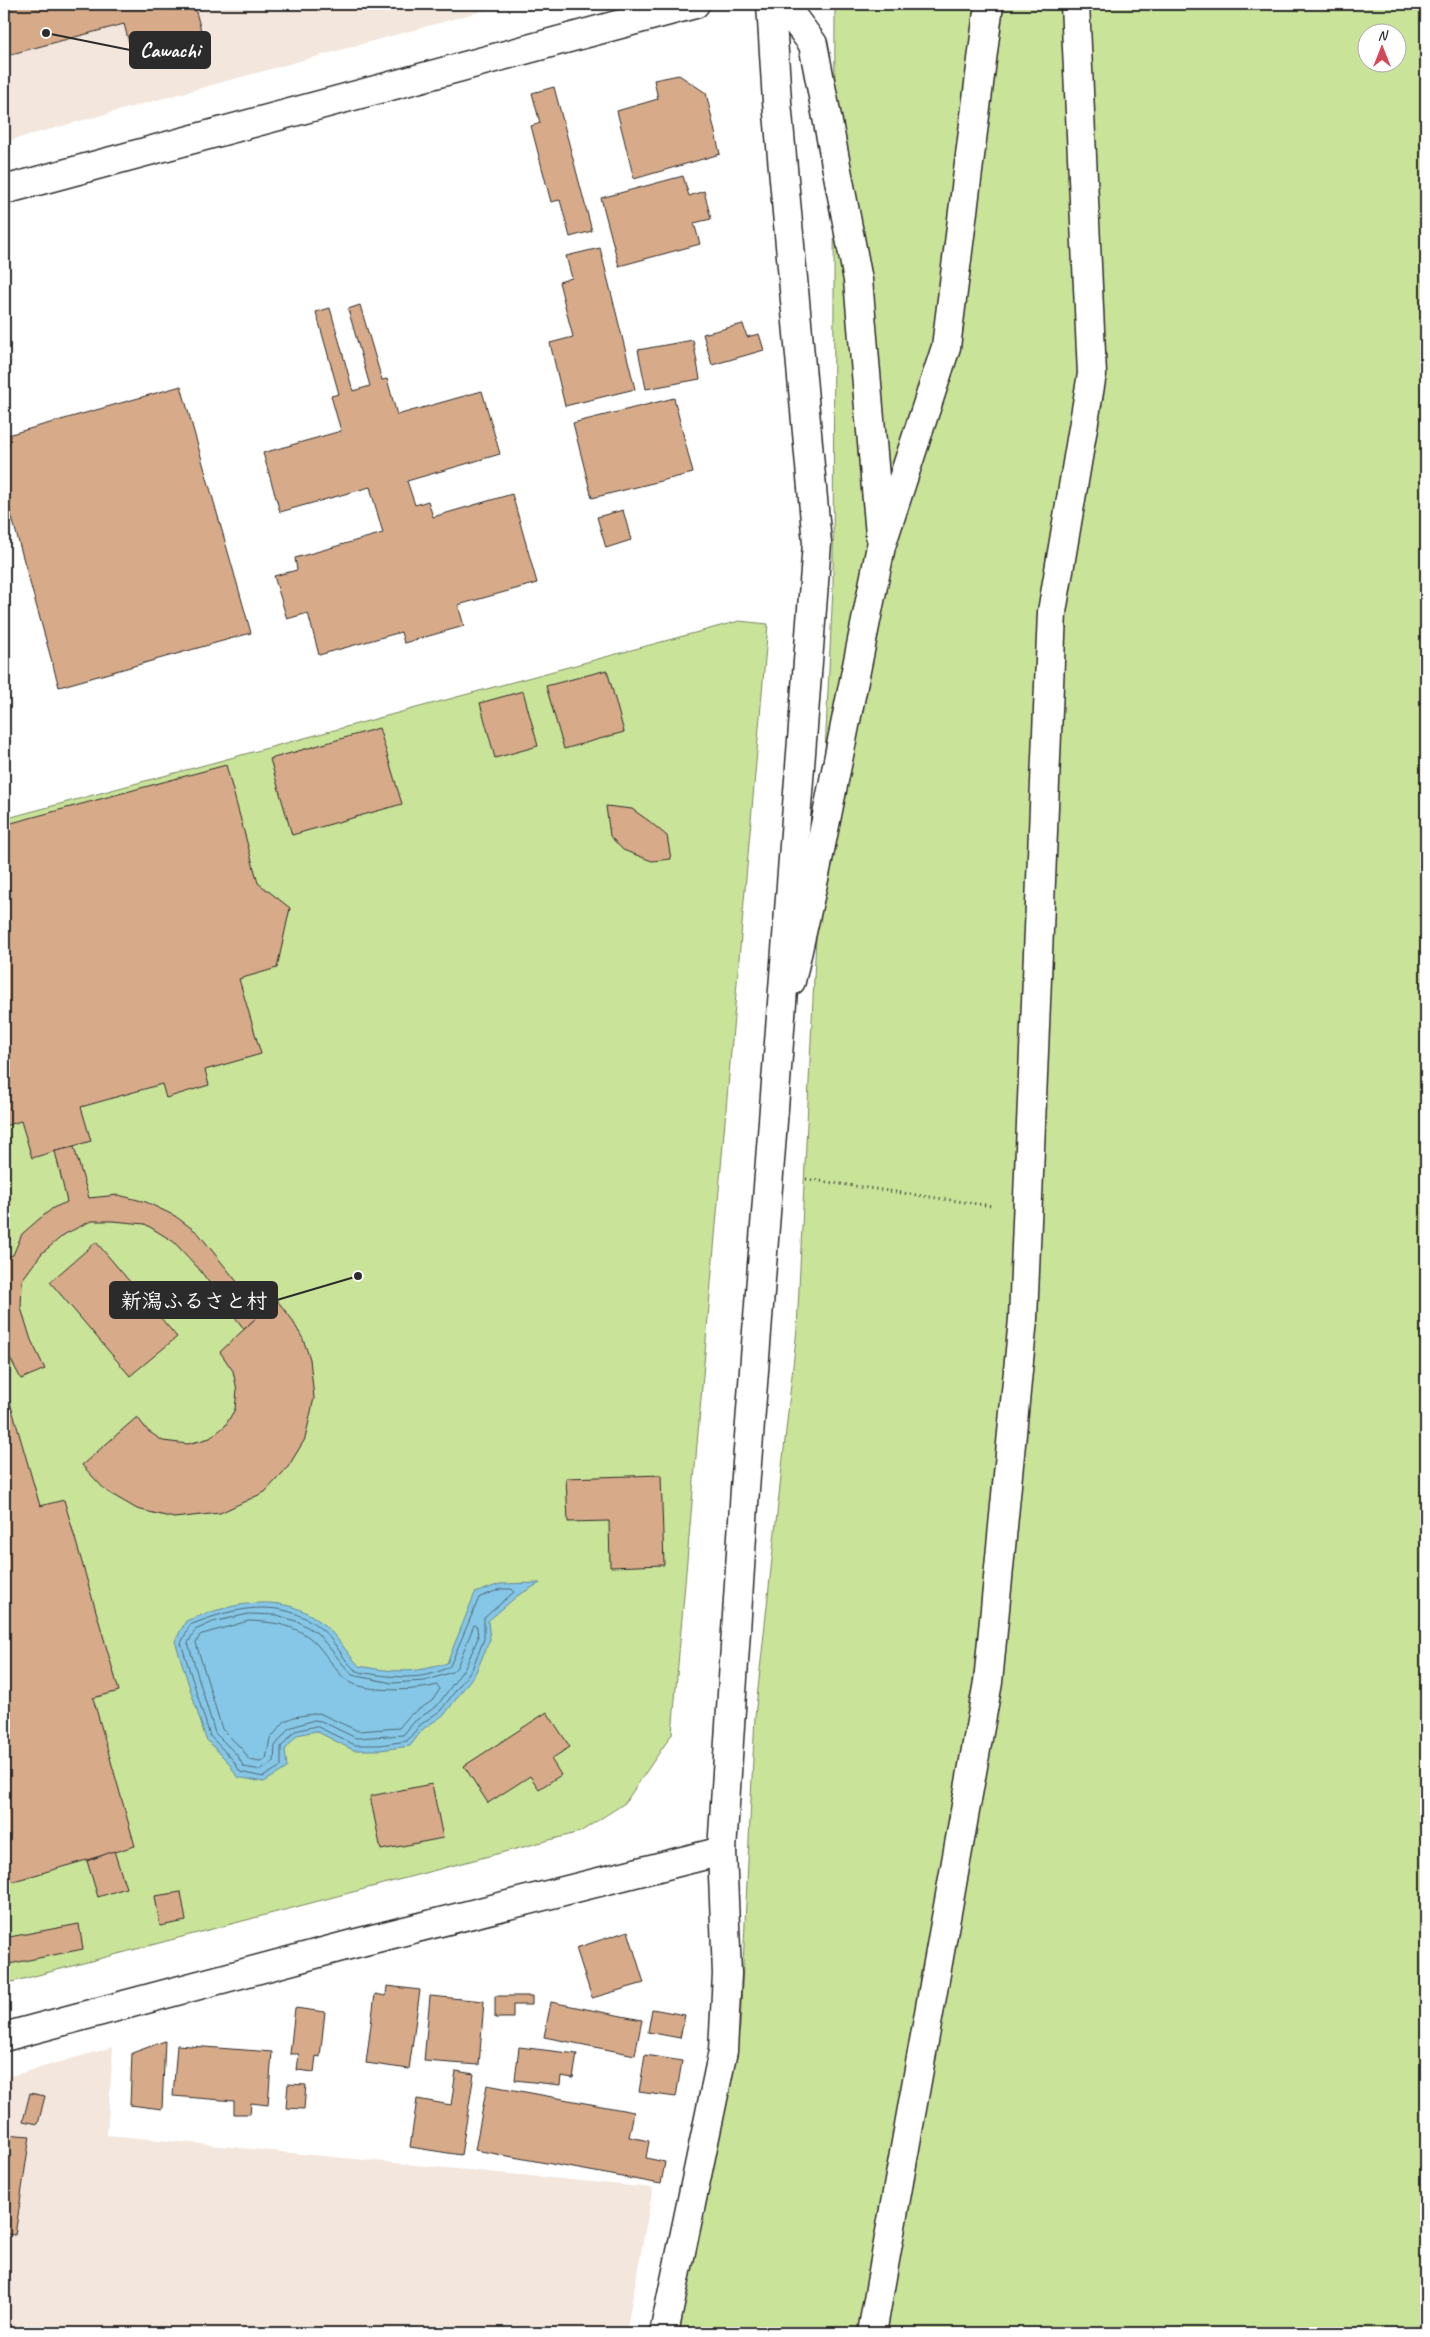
<svg xmlns="http://www.w3.org/2000/svg" width="1430" height="2337" viewBox="0 0 1430 2337" font-family="Caveat,'Klee One',sans-serif">
	<rect width="100%" height="100%" fill="#fff"/>
	<filter id="ink" filterUnits="userSpaceOnUse"><feTurbulence type="fractalNoise" baseFrequency=".02" numOctaves="2"/><feDisplacementMap in="SourceGraphic" scale="10" xChannelSelector="R" yChannelSelector="G"/><feConvolveMatrix kernelMatrix="1 2 1 2 8 2 1 2 1" color-interpolation-filters="sRGB"/></filter>
	<g filter="url(#ink)">
		<g fill="#f3e6dc">
			<polygon points="4,4 508,4 4,142"/>
			<polygon points="113,2047 107,2135 653,2188 626,2333 4,2333 4,2078"/>
		</g>
		<g fill="#c9e399" stroke="#7a8762" fill-rule="evenodd">
			<path d="M 835,4 L 1426,4 L 1426,2333 L 676,2333 L 740,2027 L 755,1716 L 797,1329 L 833,587 ZM 1368,32 L 1398,32 L 1398,62 L 1368,62 Z"/>
			<polygon points="739,621 768,624 672,1734 625,1803 580,1832 4,1984 4,819"/>
		</g>
		<path fill="#86c7e7" stroke="#62899c" d="M 540,1583 L 517,1596 L 488,1621 L 490,1639 L 476,1672 L 445,1714 L 423,1729 L 410,1746 L 380,1750 L 353,1750 L 316,1731 L 297,1735 L 285,1750 L 287,1768 L 264,1782 L 237,1777 L 229,1763 L 206,1739 L 175,1641 L 186,1621 C 229,1604 285,1589 324,1625 C 337,1636 347,1653 359,1666 C 392,1672 414,1674 447,1663 L 475,1593 L 500,1584 Z"/>
		<g fill="none" stroke-linecap="round" stroke-linejoin="round">
			<g stroke="#4f6976" stroke-width="1">
				<path d="M 501,1589 L 512,1589 L 514,1592 L 484,1618 L 484,1639 L 472,1669 L 441,1710 L 420,1725 L 407,1741 L 380,1745 L 355,1745 L 316,1726 L 295,1731 L 281,1747 L 281,1766 L 263,1777 L 240,1772 L 233,1760 L 210,1736 L 181,1643 L 190,1625 C 232,1608 282,1596 320,1628 C 334,1639 341,1657 354,1669 C 359,1673 367,1673 372,1674 C 397,1678 428,1680 450,1666 L 479,1598 Z"/>
				<polygon points="249,1614 277,1615 299,1622 317,1633 352,1675 392,1683 425,1681 452,1672 457,1667 474,1625 477,1627 478,1638 466,1666 437,1706 415,1721 403,1735 356,1738 321,1721 314,1720 289,1728 275,1746 274,1762 261,1770 244,1767 237,1755 215,1733 188,1643 195,1630 213,1622"/>
				<path d="M 249,1621 C 271,1622 292,1624 310,1638 C 318,1644 324,1654 330,1661 C 335,1668 341,1676 348,1681 C 365,1693 418,1691 437,1685 L 440,1689 L 432,1701 L 410,1715 L 399,1728 L 358,1731 L 319,1713 L 294,1717 L 285,1721 L 270,1739 L 266,1759 L 260,1762 L 249,1760 L 243,1750 L 222,1729 L 196,1643 L 200,1635 Z"/>
			</g>
		</g>
		<g fill="#d7ab89" stroke="#2b2b2b">
			<polygon points="4,4 194,4 204,42 134,61 124,24 4,56"/>
			<polygon points="679,75 706,93 720,154 634,179 617,111 658,99 654,80"/>
			<polygon points="554,87 592,231 570,237 560,200 551,202 531,126 540,123 532,93"/>
			<polygon points="683,176 689,196 704,191 711,219 694,223 700,244 619,266 601,198"/>
			<polygon points="600,248 635,389 565,406 550,343 573,337 559,282 572,278 566,256"/>
			<polygon points="360,305 382,380 387,379 397,415 482,391 500,454 407,481 415,505 428,501 433,517 512,494 537,583 458,605 464,626 404,643 401,632 319,655 308,613 287,619 274,576 297,570 295,558 383,533 370,487 280,512 263,453 341,431 331,396 339,394 316,312 330,308 353,391 370,386 348,309"/>
			<polygon points="743,324 747,337 759,334 764,350 712,365 703,334"/>
			<polygon points="693,340 700,379 646,389 638,350"/>
			<polygon points="181,386 251,633 59,687 4,489 4,436"/>
			<polygon points="674,398 693,473 592,498 573,423"/>
			<polygon points="623,510 631,540 606,548 597,517"/>
			<polygon points="607,670 624,732 564,749 546,686"/>
			<polygon points="523,691 538,746 495,758 480,703"/>
			<polygon points="379,728 402,804 292,835 270,759"/>
			<polygon points="226,765 258,883 290,908 277,968 239,979 261,1054 205,1070 209,1085 166,1098 162,1084 81,1107 91,1141 32,1158 21,1121 4,1126 4,825"/>
			<polygon points="606,806 632,809 649,821 667,836 671,859 652,861 623,850 610,836"/>
			<polygon points="74,1147 89,1198 118,1195 146,1202 175,1216 198,1233 254,1303 264,1311 244,1329 199,1269 174,1242 145,1224 113,1221 91,1221 65,1234 42,1253 22,1280 21,1308 31,1340 45,1369 21,1379 8,1354 4,1331 4,1257 13,1255 22,1234 38,1220 53,1208 67,1202 55,1151"/>
			<polygon points="96,1242 177,1337 130,1376 50,1282"/>
			<polygon points="276,1299 291,1318 303,1339 310,1359 314,1398 305,1439 288,1467 265,1492 220,1513 174,1518 137,1509 106,1491 82,1465 137,1417 148,1431 163,1441 188,1444 210,1438 225,1426 235,1409 237,1390 233,1371 220,1352"/>
			<polygon points="7,1392 40,1506 64,1500 119,1691 93,1698 135,1846 7,1883 4,1871 4,1393"/>
			<polygon points="661,1475 664,1565 610,1567 609,1521 568,1522 566,1478"/>
			<polygon points="547,1712 570,1747 551,1759 561,1775 539,1789 530,1776 488,1803 464,1766"/>
			<polygon points="432,1784 443,1838 381,1850 370,1796"/>
			<polygon points="114,1851 126,1888 98,1897 87,1861"/>
			<polygon points="181,1892 186,1921 160,1926 155,1896"/>
			<polygon points="79,1924 83,1949 4,1965 4,1938"/>
			<polygon points="628,1931 644,1983 592,1998 576,1948"/>
			<polygon points="387,1986 420,1990 409,2069 366,2063 375,1994 386,1996"/>
			<polygon points="430,1996 484,2001 479,2065 424,2061"/>
			<polygon points="495,1996 532,1996 532,2005 513,2005 513,2018 495,2018"/>
			<polygon points="551,2002 642,2020 635,2055 544,2037"/>
			<polygon points="295,2008 325,2012 320,2057 316,2056 314,2072 297,2070 299,2054 290,2054"/>
			<polygon points="652,2009 685,2015 680,2038 648,2032"/>
			<polygon points="165,2041 162,2109 130,2105 132,2053"/>
			<polygon points="177,2045 272,2052 268,2105 251,2103 250,2114 234,2114 234,2101 173,2096"/>
			<polygon points="519,2047 577,2054 573,2078 561,2076 560,2085 515,2080"/>
			<polygon points="645,2055 682,2061 676,2097 639,2092"/>
			<polygon points="456,2071 474,2074 461,2155 410,2147 417,2099 451,2105"/>
			<polygon points="288,2084 306,2085 304,2109 286,2108"/>
			<polygon points="487,2085 634,2112 629,2137 649,2141 646,2158 665,2162 661,2184 475,2150"/>
			<polygon points="30,2093 45,2096 38,2124 23,2121"/>
			<polygon points="4,2134 30,2136 15,2235 4,2234"/>
		</g>
		<g fill="none" stroke-linecap="round" stroke-linejoin="round">
			<g stroke="#2b2b2b" stroke-width="31">
				<g id="minor">
					<polyline points="783,4 813,44 858,280 880,535"/>
					<polyline points="791,981 816,870 881,546 946,347 989,4"/>
					<polyline points="872,2333 988,1682 1023,1319 1052,612 1092,374 1075,4"/>
				</g>
			</g>
			<g stroke="#2b2b2b" stroke-width="31">
				<g id="tertiary">
					<polyline points="4,190 695,4"/>
					<polyline points="4,2037 349,1945 722,1851"/>
					<polyline points="664,2333 723,2051 727,1974 722,1851 745,1489 817,543 777,102 771,4"/>
				</g>
			</g>
			<polyline stroke="#2b2b2b" stroke-width="3" stroke-dasharray="1 4" stroke-linecap="butt" points="806,1179 992,1206"/>
			<use href="#minor" stroke="#fff" stroke-width="28"/>
			<use href="#tertiary" stroke="#fff" stroke-width="28"/>
		</g>
	</g>
	<path fill="none" stroke="#2b2b2b" stroke-width="2" d="M46 33L130 50M358 1276L277 1300"/>
	<g fill="#2b2b2b" stroke="#fff" stroke-width="2">
		<circle cx="46" cy="33" r="5"/>
		<circle cx="358" cy="1276" r="5"/>
	</g>
	<g fill="#2b2b2b" stroke="#2b2b2b" stroke-width="2">
		<rect x="130" y="32" width="80" height="36" rx="5"/>
		<rect x="110" y="1282" width="167" height="36" rx="5"/>
	</g>
	<g font-size="21" text-anchor="middle" font-weight="bold" fill="#fff">
		<text x="170" y="57">Cawachi</text>
		<text x="194" y="1308">新潟ふるさと村</text>
	</g>
	<rect width="1430" height="2337" fill="none" stroke="#fff" stroke-width="20"/>
	<rect x="10" y="10" width="1410" height="2317" fill="none" stroke="#2b2b2b" stroke-width="2" filter="url(#ink)"/>
	<g transform="translate(1382 48)"><circle r="24" fill="#ffffff" stroke="#aaaaaa"/>
	<path d="M0-4L9 19L0 12L-9 19Z" fill="#d1495b"/>
	<text y="-8" font-size="14" font-weight="bold" text-anchor="middle" fill="#2b2b2b">N</text>
	</g>
</svg>
